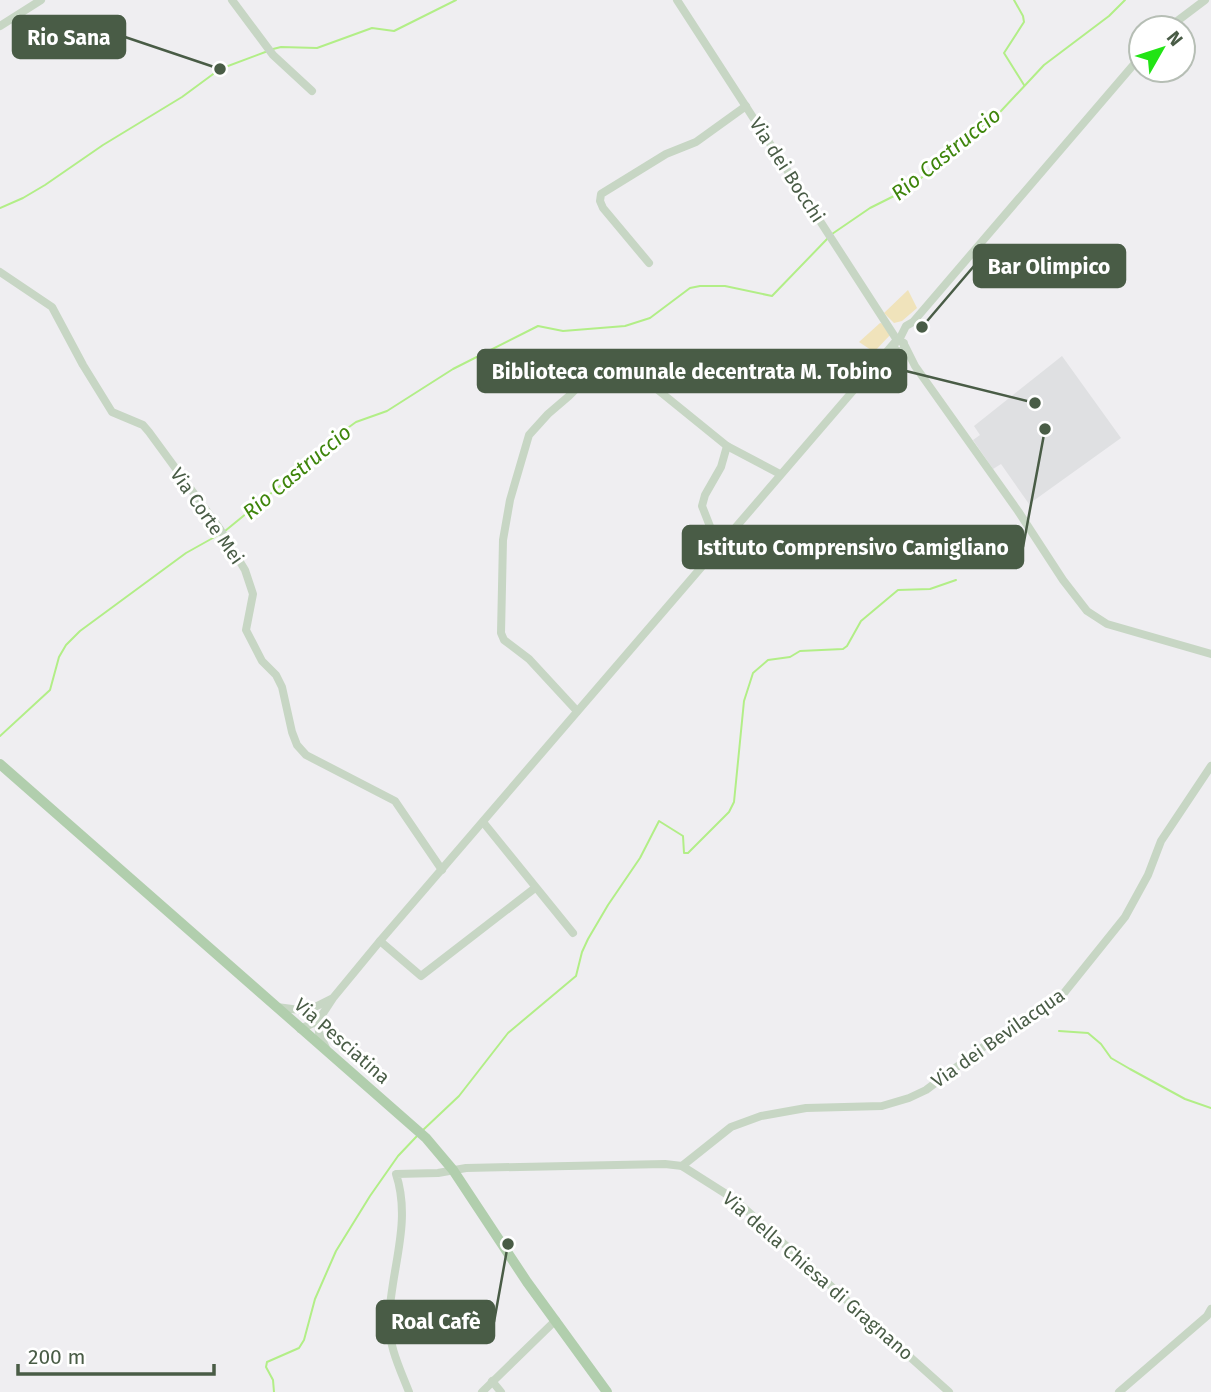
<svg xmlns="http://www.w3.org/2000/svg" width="1211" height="1392" viewBox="0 0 1211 1392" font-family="'Fira Sans',sans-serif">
	<rect width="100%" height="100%" fill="#efeef1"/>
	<polygon fill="#dfe0e2" points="1062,356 1121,438 1029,504 1001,464 993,469 973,440 980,435 974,426"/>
	<g fill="#f0e3bb">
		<polygon points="908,290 917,308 902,321 894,323 884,313"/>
		<polygon points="880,323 884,324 891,334 874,352 859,342"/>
	</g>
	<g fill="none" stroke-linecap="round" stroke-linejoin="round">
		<g stroke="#b2ee87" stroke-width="2">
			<polyline points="1014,0 1023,16 1024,22 1004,53 1024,85"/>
			<polyline points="273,49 281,47 317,48 372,28 394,31 456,0"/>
			<polyline points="0,208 23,198 45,185 103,145 182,97 220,69 268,51"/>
			<polyline points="832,234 870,208 908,189 1001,111 1044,65 1109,16 1125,0"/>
			<polyline points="225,531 291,477 308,466 338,435 356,422 387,411 453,369 538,326 563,331 625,326 650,318 690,288 700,286 725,286 772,296 828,238"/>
			<polyline points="0,736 50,690 59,657 66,645 80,631 186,553 220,534"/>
			<polyline points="1059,1031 1088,1033 1101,1044 1111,1058 1130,1069 1185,1099 1211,1108"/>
			<polyline points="423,1130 459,1096 508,1033 576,976 582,952 588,939 608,905 640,858 659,821 683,836 684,853 688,853 729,812 734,802 744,701 753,673 768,660 790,657 800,651 843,649 847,646 861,621 898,590 930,589 956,580"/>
			<polyline points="274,1392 273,1380 266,1367 267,1362 299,1348 304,1340 315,1299 336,1251 370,1196 398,1156 417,1136"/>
		</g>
		<g stroke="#c7d6c4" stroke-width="8">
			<polyline points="232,0 273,55 312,91"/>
			<polyline points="677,0 897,340 904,343 904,349 901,352 893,349 896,341"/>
			<polyline points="0,26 41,0"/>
			<polyline points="1168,28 1205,0"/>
			<polyline points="649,263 603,208 600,201 601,194 666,154 696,142 746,106"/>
			<polyline points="0,272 52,307 83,365 112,412 143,425 149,432 220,529 245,570 253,594 246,630 262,661 276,675 282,687 292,732 297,745 306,755 395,801 442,870"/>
			<polyline points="899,340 906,326 913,322 1141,56"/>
			<polyline points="905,346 915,366 1018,511 1063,580 1087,611 1107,624 1211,654"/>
			<polyline points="716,551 713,534 702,506 705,495 721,467 727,446"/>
			<polyline points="577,711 529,659 504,640 501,633 503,540 510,500 529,435 548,414 569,396 606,359 616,356 727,446 780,474"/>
			<polyline points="483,822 573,933"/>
			<polyline points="380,941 421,976 535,888"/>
			<polyline points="277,1007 307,1011 331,999"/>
			<polyline points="318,1021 319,1033 326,1048"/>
			<polyline points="300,1029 318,1021 333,998 380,941 895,342"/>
			<polyline points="682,1166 731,1127 761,1116 806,1108 882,1106 909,1098 926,1090 986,1045 1064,993 1125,917 1148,875 1161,841 1211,766"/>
			<polyline points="492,1381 501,1392"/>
			<path d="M 409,1392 C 400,1369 388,1345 389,1319 C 391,1269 412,1222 396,1174 L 438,1173 L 466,1168 L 665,1164 L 682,1166 L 734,1199 L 949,1392"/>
			<polyline points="482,1392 556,1320"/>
			<polyline points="1119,1392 1207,1316 1211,1309"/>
		</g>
		<polyline stroke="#b1cead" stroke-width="10" points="0,764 426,1138 453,1170 527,1282 607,1392"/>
	</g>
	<g text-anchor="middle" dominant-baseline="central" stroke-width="6" stroke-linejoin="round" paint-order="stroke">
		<g font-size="19" fill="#495c46" stroke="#fff">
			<text transform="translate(787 170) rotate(57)">Via dei Bocchi</text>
			<text transform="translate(207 516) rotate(55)">Via Corte Mei</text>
			<text transform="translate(998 1038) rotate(-35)">Via dei Bevilacqua</text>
			<text transform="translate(342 1041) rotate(41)">Via Pesciatina</text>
			<text transform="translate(818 1276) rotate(41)">Via della Chiesa di Gragnano</text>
		</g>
		<g font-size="21" font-style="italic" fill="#3e850b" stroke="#fff">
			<text transform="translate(946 154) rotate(-39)">Rio Castruccio</text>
			<text transform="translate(297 472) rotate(-40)">Rio Castruccio</text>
		</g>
	</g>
	<path fill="none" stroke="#495c46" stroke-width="2.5" d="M220 69L125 37M922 327L974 266M1035 403L906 371M1045 429L1023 547M508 1244L494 1322"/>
	<g fill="#495c46" stroke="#fff" stroke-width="2.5">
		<circle cx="220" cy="69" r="7"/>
		<circle cx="922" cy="327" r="7"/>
		<circle cx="1035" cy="403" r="7"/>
		<circle cx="1045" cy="429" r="7"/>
		<circle cx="508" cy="1244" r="7"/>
	</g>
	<g fill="#495c46" stroke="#495c46" stroke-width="2.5">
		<rect x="13" y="16" width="112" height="42" rx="7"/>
		<rect x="974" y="245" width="151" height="42" rx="7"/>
		<rect x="478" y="350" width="428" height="42" rx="7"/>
		<rect x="683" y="526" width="340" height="42" rx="7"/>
		<rect x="377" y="1301" width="117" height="42" rx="7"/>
	</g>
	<g font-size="21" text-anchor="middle" font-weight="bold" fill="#fff">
		<text x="69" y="45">Rio Sana</text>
		<text x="1049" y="274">Bar Olimpico</text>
		<text x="692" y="379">Biblioteca comunale decentrata M. Tobino</text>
		<text x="853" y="555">Istituto Comprensivo Camigliano</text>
		<text x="436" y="1329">Roal Cafè</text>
	</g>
	<g transform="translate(1162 49) rotate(51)"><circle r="33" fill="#ffffff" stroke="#b6beb5" stroke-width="2"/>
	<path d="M0-5L12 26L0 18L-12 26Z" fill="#22e415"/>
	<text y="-10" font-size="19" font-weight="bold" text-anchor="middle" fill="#495c46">N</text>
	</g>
	<path d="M18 1364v10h196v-10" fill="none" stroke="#495c46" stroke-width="3.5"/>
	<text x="28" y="1364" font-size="21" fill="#495c46" stroke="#ffffff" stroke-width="5" paint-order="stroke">200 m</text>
</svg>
